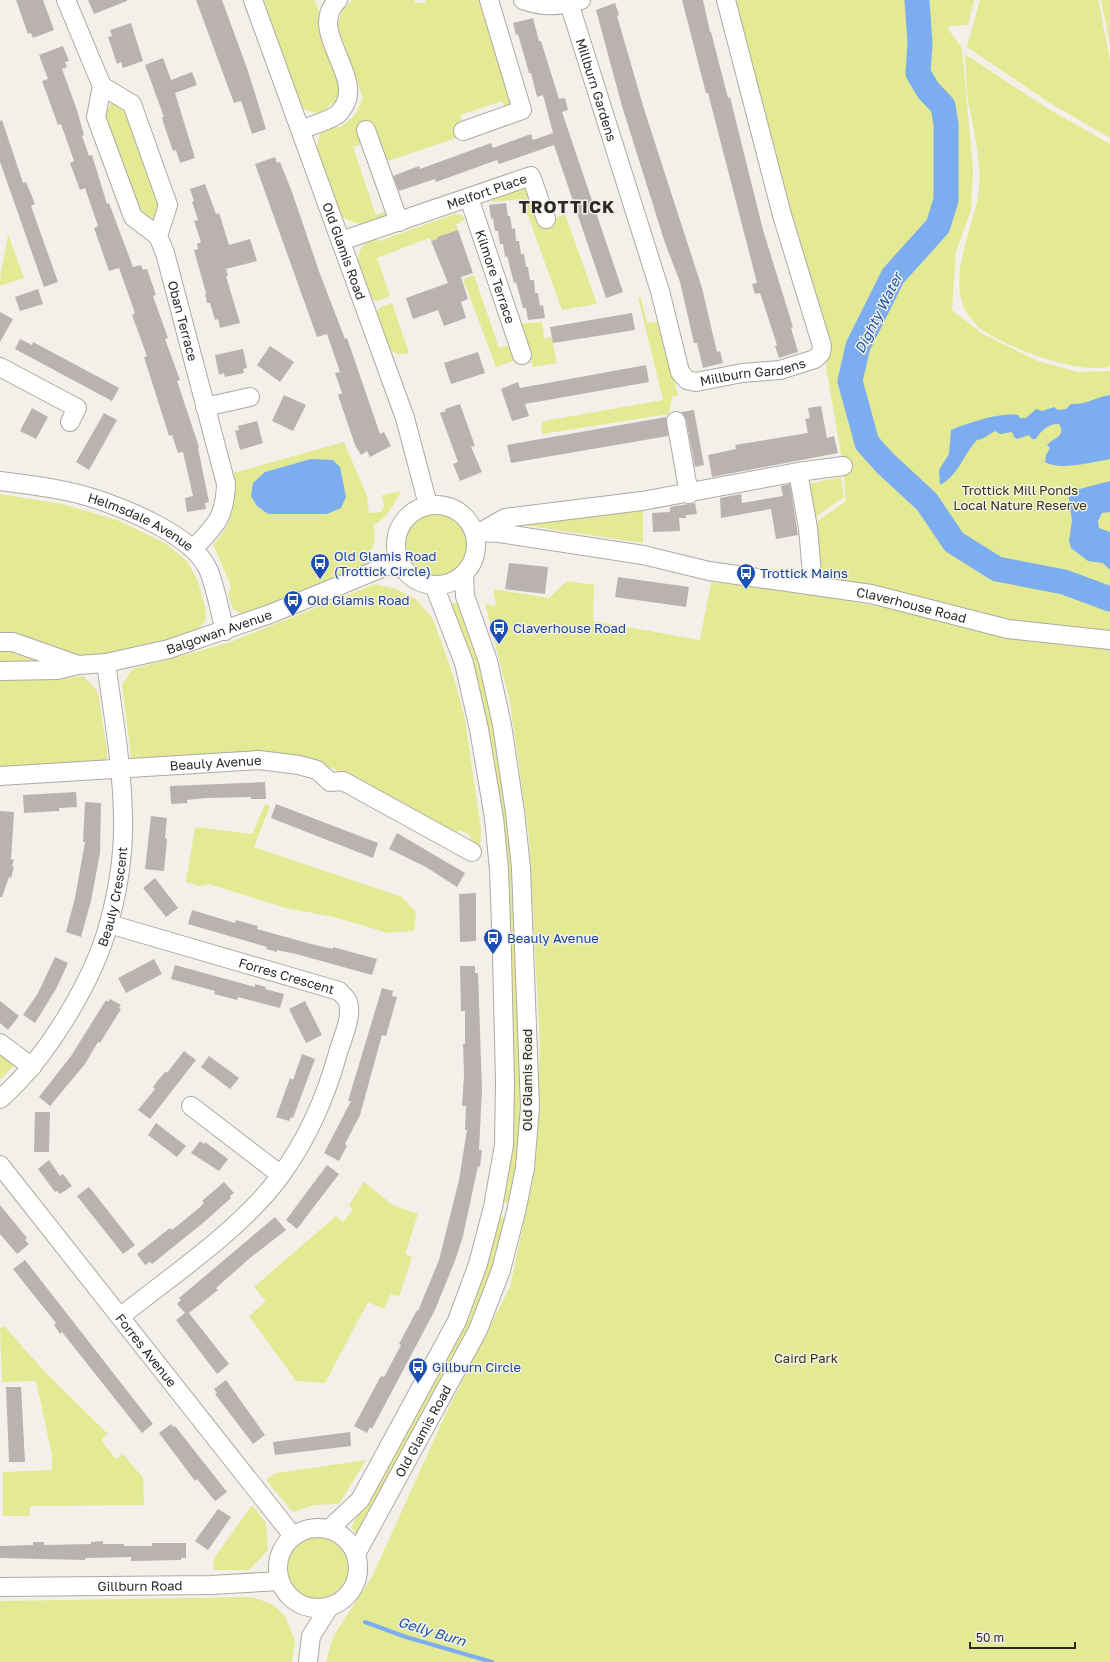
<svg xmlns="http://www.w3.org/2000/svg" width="1110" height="1662" viewBox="0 0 1110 1662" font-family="'Golos Text',sans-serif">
	<rect width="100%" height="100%" fill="#f3f0ea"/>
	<g fill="#e3ea93">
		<path d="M 264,0 L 314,0 C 323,14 316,16 319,29 C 322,46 349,86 335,102 C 333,104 330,105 327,107 L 329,110 C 316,115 312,113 300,107 Z"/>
		<path d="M 352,0 L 414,0 L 415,3 L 426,3 L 426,0 L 479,0 L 512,105 L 506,111 L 502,101 L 460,115 L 463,125 L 459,137 L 385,162 L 365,143 L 353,147 L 376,215 L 388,211 L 386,216 C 366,224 362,228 342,217 L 316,149 L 320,134 L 331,127 L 341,127 L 355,115 L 363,98 L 337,28 L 342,10 Z"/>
		<polygon points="733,0 974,0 968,25 949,26 948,29 962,48 973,169 971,210 956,252 952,310 983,334 1038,361 1078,372 1110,371 1110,640 813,585 808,528 846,501 843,466 826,366 829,352 788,212"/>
		<polygon points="980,0 1098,0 1110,60 1110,138 1050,103 967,47"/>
		<polygon points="1101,0 1110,0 1110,45"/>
		<path d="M 965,54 L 1047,108 L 1110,144 L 1110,366 C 1080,376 1010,348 984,331 C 975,325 967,315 963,305 C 951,274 970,233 977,202 C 985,166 972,129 967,93 C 966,80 966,67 965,54 Z"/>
		<polygon points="111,103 124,107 159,208 153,219 141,213 105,114"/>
		<polygon points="519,187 526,188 553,219 565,214 597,304 562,310 522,199 492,202 491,197"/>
		<path d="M 455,214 L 462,215 L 465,220 L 456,224 L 458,230 L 438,237 L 438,239 L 431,241 L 429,238 L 377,258 L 390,296 L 377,301 L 371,299 C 363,278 346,252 373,238 L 379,241 Z"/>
		<path d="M 8,234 L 24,278 L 0,286 C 0,269 6,251 8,234 Z"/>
		<polygon points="474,275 499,348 511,345 516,360 496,367 463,279"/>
		<polygon points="638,297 641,298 647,323 661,321 678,395 672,397 669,414 542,434 541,424 544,421 663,400"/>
		<path d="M 392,303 L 409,353 C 385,361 383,332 376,314 L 379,308 Z"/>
		<polygon points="542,322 544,338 552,337 557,363 533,367 521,324"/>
		<path d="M 344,442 L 367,496 L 369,513 L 381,512 L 384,506 L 382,495 L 401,491 C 394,506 387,517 373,526 C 377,540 374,548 364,559 L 368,565 L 248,616 L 247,613 L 240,613 L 233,609 L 228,595 L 231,586 L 213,544 C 234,525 236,500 234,473 Z"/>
		<polygon points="841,477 844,497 810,521 803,485"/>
		<polygon points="0,494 62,504 117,520 165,543 187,561 198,581 206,611 205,622 196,630 197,633 94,658 65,656 0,636"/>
		<polygon points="643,506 643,543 523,525 522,521"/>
		<circle cx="437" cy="545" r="31"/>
		<polygon points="567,581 594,585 593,621 700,640 711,582 810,593 1047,640 1110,646 1110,1662 326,1662 333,1637 372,1577 447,1411 510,1287 534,1174 540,1044 529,838 510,702 485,604 496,606 493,589 549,598"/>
		<polygon points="375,584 396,589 417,600 433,619 454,678 465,719 481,829 480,849 471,843 470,835 460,830 457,833 452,833 341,776 335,769 300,759 140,761 131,757 122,684 133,669 228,643"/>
		<polygon points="458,602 481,662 495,725 513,841 523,1108 518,1168 511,1202 506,1203 501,1199 506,869 449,605"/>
		<polygon points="0,646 57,662 0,667"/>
		<polygon points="83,676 98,692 107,750 107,758 99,763 0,768 0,680 46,680"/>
		<polygon points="265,804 270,806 254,847 402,897 416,912 414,931 388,933 334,917 286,908 209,884 200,886 186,882 195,827 252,834"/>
		<polygon points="0,1050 16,1063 0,1080"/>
		<polygon points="364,1182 393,1205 418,1214 405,1254 412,1257 399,1297 391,1294 384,1309 368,1302 325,1383 296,1381 249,1316 266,1301 254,1287 336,1216 343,1222 353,1210 349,1205"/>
		<polygon points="498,1217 503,1217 508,1219 495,1269 472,1327 358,1536 351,1527 463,1323"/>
		<polygon points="4,1326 45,1372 108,1434 101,1440 116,1459 123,1454 143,1478 144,1505 30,1506 30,1516 3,1516 3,1472 52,1470 52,1455 36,1381 2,1382 0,1328"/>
		<polygon points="366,1460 339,1504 315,1505 293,1512 266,1480 276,1473"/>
		<polygon points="252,1505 266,1523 268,1550 249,1570 214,1570 213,1560"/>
		<circle cx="317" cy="1567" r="32"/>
		<polygon points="252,1597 272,1604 285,1616 295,1641 292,1662 0,1662 0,1601"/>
	</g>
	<g fill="#7cadf1">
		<path d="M 1110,395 L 1110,459 C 1093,462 1059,471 1045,462 L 1046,455 L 1050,448 L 1047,445 C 1053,438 1067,437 1059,424 C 1050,423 1040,431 1036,439 L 1032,439 L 1029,435 L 1017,439 L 1014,437 L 1012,432 L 1000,434 L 995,431 L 982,439 L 977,440 C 963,455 959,475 940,485 L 939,470 L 949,454 L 951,430 C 967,423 1001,412 1018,415 L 1020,418 L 1026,418 L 1036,409 L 1042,411 L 1054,407 L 1058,410 L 1066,409 L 1071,404 C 1087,405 1095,397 1110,395 Z"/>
		<polygon points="311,459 333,460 340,467 346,497 341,508 327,514 268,514 257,506 251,496 253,483 265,472"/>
		<polygon points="1110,481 1110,512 1102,513 1098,521 1099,528 1110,532 1110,570 1103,563 1088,561 1071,548 1069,540 1072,521 1068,492"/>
	</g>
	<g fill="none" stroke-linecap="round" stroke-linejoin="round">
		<polyline stroke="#7cadf1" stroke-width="4" points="365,1622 406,1637 492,1662"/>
		<polyline stroke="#7cadf1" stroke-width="25" points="917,0 920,43 918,73 928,90 943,106 946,124 946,200 938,226 893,276 858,346 850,381 867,443 885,463 927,502 954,542 997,569 1064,582 1110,599"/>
	</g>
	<g fill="#bab2b0">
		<polygon points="16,0 43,0 54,30 33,38 31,33 28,34"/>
		<polygon points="88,0 127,0 127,1 94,14"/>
		<polygon points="196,0 222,0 248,71 266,129 252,134 241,101 234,103"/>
		<polygon points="682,0 703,0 710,32 711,32 728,98 730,97 763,230 793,327 791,328 798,352 779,358 775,346 777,345 760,293 755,294 752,284 757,283 708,93 706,93"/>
		<polygon points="615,3 619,15 617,16 644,109 702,288 717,352 720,351 723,363 703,368 697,343 694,343 680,282 665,243 622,106 596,10"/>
		<polygon points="533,18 539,41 541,41 559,99 565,98 568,110 562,112 623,292 606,298 554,145 499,164 497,160 436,182 435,179 399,191 393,176 419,166 420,169 491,143 493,148 531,134 533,140 553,133 543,95 537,97 531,73 529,73 518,34 516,35 513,23"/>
		<polygon points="131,23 143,61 123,68 121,62 117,64 108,37 112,36 110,30"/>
		<polygon points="63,46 69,61 65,62 67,67 62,69 77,110 84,135 82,136 89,156 92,155 107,204 109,203 133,267 141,265 143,270 147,269 156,295 153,296 168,338 165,339 180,380 177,381 199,447 198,448 209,502 205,503 206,509 187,512 185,498 193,496 183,452 178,453 172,435 169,436 144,357 147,356 132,315 135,313 119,268 109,271 94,228 98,226 85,188 80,190 70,163 74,161 61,124 58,125 42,81 48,79 39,55"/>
		<polygon points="163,58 171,80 192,72 197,85 175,93 195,158 180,163 176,150 173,151 164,125 162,117 164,117 145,65"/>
		<polygon points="2,120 23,183 26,182 35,204 31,206 58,282 44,287 0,162 0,121"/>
		<polygon points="275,157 277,163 280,162 292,192 320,274 345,339 347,338 380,434 384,432 391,446 370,457 367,451 361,455 355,445 338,395 342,393 335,373 340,372 327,334 317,337 255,164"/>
		<polygon points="205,184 216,214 219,213 229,245 250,239 257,261 226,269 228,276 226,276 240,323 220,328 218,319 215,320 210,303 207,303 205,293 206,293 194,250 198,249 197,244 201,242 194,221 198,220 192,202 194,201 190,189"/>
		<polygon points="506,203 508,216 510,216 512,229 515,228 516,241 519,241 521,254 524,254 526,267 528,267 530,280 534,280 535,293 538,293 540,306 543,305 545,318 528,320 526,308 523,308 516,282 514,283 507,256 505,257 503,244 500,244 498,231 495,231 493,218 491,219 489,205"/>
		<polygon points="458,230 473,273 461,277 468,299 461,302 466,318 444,326 438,310 413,319 406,298 448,283 431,241 438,239 437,237"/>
		<polygon points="38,289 43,304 20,311 15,297"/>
		<polygon points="0,312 13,319 0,342"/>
		<polygon points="632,313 635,330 553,343 550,327"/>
		<polygon points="20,339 32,345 33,342 119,388 112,401 15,349"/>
		<polygon points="270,346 294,362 280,382 257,365"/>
		<polygon points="243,349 247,368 243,369 244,373 225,377 224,373 219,375 215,355"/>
		<polygon points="478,352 485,373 451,384 444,363"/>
		<polygon points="646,365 649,382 525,404 529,416 512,421 501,389 518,382 520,388"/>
		<polygon points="284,395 306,405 293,431 272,421"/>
		<polygon points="460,404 475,446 471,447 482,472 460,481 453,464 458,462 440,413 446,411 445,409"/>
		<polygon points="821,406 827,438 834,436 838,453 712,477 708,455 736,449 735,445 808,433 805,419 810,418 808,408"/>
		<polygon points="32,408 48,417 36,439 20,431"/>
		<polygon points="694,410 704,465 695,467 686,419 681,412"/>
		<polygon points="104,413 117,420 89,470 76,462"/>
		<polygon points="666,417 668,436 511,463 507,445"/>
		<polygon points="257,421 263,443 240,450 235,431 239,430 238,426"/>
		<polygon points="790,484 798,535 776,539 771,509 721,518 720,498 741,494 742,503 783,496 781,486"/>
		<polygon points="695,503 697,514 686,515 686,518 679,518 680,531 653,532 652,513 670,512 670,507"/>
		<polygon points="509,563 548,567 545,594 505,589"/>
		<polygon points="618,577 689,587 686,607 615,597"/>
		<polygon points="265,782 266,799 251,799 251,797 206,798 187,800 187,803 171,804 170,786"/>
		<polygon points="76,792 77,807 59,808 59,811 24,813 23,795"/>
		<polygon points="85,802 101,803 100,853 91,901 81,937 66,932 75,898 85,842 83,842"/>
		<polygon points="276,804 378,843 373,858 271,818"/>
		<polygon points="0,811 14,812 11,859 14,860 12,866 14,867 11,878 9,877 2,897 0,897"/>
		<polygon points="151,816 167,818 165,838 167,839 164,871 145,869"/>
		<polygon points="397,833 465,873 457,887 426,867 389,849"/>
		<polygon points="155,878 178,908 166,917 143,888"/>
		<polygon points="476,893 476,941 460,942 459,894"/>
		<polygon points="192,910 235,923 236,920 258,926 257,929 311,944 333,949 333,947 377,959 372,975 296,954 277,950 277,952 266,949 267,947 188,924"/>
		<polygon points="55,957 68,963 56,989 35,1023 23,1015 38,993"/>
		<polygon points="154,959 162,974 126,993 118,978"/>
		<polygon points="175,965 255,987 255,984 266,987 265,989 284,994 280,1008 238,997 237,1000 214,994 215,991 171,979"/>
		<polygon points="460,966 475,966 475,973 478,973 482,1090 479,1150 482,1150 480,1167 478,1166 463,1236 456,1258 435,1310 372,1429 370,1427 367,1433 354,1426 381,1376 384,1377 401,1345 399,1344 417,1310 418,1311 439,1260 459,1180 467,1130 465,1130 466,1106 462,1106 464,1075 463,1044 465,1044 465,1011 461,1011"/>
		<polygon points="382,988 393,991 392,996 397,997 386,1036 382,1035 360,1115 345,1144 347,1146 339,1161 324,1153 351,1101 348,1101"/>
		<polygon points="110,999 121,1005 119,1008 121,1009 100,1043 98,1042 85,1064 50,1106 39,1097 71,1056 106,1000 108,1002"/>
		<polygon points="0,1001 19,1016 8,1030 0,1023"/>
		<polygon points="305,1001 322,1035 306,1043 289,1009"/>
		<polygon points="184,1051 196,1060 150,1119 138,1110 155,1089 153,1087 159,1079 166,1071 167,1073"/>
		<polygon points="302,1054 315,1059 293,1118 291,1117 289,1121 276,1117 290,1078 293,1080"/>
		<polygon points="209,1056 239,1078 230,1089 201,1067"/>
		<polygon points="35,1112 50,1112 49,1152 34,1152"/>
		<polygon points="156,1123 186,1146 177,1157 148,1135"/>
		<polygon points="200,1141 204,1144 205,1142 228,1159 219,1171 191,1153"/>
		<polygon points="49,1160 60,1176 63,1174 72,1186 60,1194 57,1191 55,1192 38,1169"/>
		<polygon points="327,1165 339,1174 297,1229 286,1220"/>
		<polygon points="224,1182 234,1193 230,1196 231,1198 203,1223 152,1264 150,1262 145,1265 137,1254 170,1228 172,1230 199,1208 204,1203 202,1201"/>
		<polygon points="89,1187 135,1245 123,1254 77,1196"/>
		<polygon points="0,1205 27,1238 25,1240 29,1244 17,1254 0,1234"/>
		<polygon points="275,1217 286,1230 250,1258 216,1288 218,1290 189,1313 229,1364 217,1374 176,1320 185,1313 177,1304 181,1300 179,1298"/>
		<polygon points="25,1260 153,1424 142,1433 62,1332 60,1334 54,1325 56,1323 13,1269"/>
		<polygon points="226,1380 265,1435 253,1444 215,1394 217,1393 214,1389"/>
		<polygon points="6,1387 21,1387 25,1462 9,1462"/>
		<polygon points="171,1424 173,1427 175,1426 227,1492 215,1501 197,1479 195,1481 159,1433"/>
		<polygon points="350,1432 351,1446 275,1455 273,1442"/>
		<polygon points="218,1509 231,1517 208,1550 195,1541"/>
		<polygon points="103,1541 103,1544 124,1544 124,1546 152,1546 152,1543 186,1543 186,1558 181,1558 181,1560 131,1561 131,1557 85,1558 85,1560 0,1558 0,1546 33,1545 33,1542 44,1542 44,1545 91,1544 91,1542"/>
	</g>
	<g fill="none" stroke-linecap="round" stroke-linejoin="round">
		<g stroke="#adaaa5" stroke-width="20">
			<g id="minor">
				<polyline points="66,0 102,86"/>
				<path id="s1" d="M 253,0 L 405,418 L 428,505"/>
				<path d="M 523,0 C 545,8 559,6 581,0"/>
				<path id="s2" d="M 569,3 L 660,291 L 680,372 L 687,380 L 696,382 L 742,373 L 780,370 L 815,359 L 821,353 L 822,346 L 782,215 L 726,0"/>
				<path d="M 301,130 C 312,125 325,122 335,116 C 338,115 340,112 342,109 C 367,77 305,31 338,0"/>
				<polyline points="366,130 399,222"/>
				<polyline points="463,131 522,110 489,0"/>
				<path id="s3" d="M 469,198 L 522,355"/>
				<path id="s4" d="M 158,236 L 168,205 L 132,104 L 102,86 L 96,117 L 133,217 L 158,236 L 165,253 L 226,484 C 225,518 215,526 193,549"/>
				<path id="s5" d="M 341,241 L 531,176 L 546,219"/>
				<polyline points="0,367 77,408 70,422"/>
				<polyline points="205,407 250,397"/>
				<polyline points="676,421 689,494"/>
				<polyline points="798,472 808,528 813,585"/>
				<path id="s6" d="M 0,481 C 32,485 65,489 96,499 C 129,510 193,536 208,569 C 215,584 220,613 225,631"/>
				<circle cx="436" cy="545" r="40"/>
				<path id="s7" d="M 475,532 L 499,533 L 643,555 L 709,571 L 871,594 L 1008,629 L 1110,640"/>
				<polyline points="479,533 505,518 642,501 798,472 843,466"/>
				<polyline points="0,642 13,642 78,665"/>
				<path id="s8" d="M 0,671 L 57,670 L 78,665 L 106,663 L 169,649 L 270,614 L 399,561"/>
				<path id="s9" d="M 0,776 L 259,760 L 299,765 L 317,770 L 330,782 L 343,781 L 472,852"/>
				<path id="s10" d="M 109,924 L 339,991 C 341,993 345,997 347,1000 C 354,1015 342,1038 338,1053 C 326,1096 308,1138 281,1175 C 243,1228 171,1276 120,1317"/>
				<polyline points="0,1043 32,1067"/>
				<path id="s11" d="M 0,1099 C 45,1061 94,980 109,923 C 118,890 124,851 123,816 C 122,764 113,714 106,663"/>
				<polyline points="191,1106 281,1175"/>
				<path id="s12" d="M 0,1165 L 293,1536"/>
				<circle cx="318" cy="1568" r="40"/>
				<polyline points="329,1529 360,1500 457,1321 478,1264 493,1207 504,1145 505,1082 502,954 499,869 494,818 479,729 464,663 434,585"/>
				<path id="s13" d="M 356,1554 L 478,1330 L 501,1270 L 516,1212 L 525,1168 L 530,1107 L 521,868 L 515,812 L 502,725 L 488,661 L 465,596 L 464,575"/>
				<path id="s14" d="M 0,1587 L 211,1585 L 280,1581"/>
				<polyline points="308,1662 311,1636 330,1606"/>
			</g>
		</g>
		<use href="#minor" stroke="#fff" stroke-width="18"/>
	</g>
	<defs>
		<g id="bus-pin" transform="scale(1)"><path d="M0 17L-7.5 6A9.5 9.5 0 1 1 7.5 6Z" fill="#1a4fb4" stroke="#f3f0ea"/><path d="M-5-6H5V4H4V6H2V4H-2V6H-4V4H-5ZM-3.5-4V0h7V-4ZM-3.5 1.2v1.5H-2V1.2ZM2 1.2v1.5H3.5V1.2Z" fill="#fff"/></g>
	</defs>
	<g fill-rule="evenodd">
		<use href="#bus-pin" x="320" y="563"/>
		<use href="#bus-pin" x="746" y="573"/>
		<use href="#bus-pin" x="293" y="600"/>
		<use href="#bus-pin" x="499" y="628"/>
		<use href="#bus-pin" x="493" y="938"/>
		<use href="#bus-pin" x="418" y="1367"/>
	</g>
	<g text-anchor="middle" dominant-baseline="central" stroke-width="3" stroke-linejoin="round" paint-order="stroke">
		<g font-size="13" fill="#2b2a28" stroke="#f3f0ea">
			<text stroke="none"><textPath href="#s2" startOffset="91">Millburn Gardens</textPath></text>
			<text stroke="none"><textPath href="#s5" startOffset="154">Melfort Place</textPath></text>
			<text stroke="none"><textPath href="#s1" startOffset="267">Old Glamis Road</textPath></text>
			<text stroke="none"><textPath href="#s3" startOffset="83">Kilmore Terrace</textPath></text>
			<text stroke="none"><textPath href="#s4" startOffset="433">Oban Terrace</textPath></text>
			<text stroke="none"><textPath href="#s2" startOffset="463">Millburn Gardens</textPath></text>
			<text stroke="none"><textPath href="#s6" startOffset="148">Helmsdale Avenue</textPath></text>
			<text stroke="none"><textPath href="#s7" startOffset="443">Claverhouse Road</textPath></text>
			<text stroke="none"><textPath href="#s8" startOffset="224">Balgowan Avenue</textPath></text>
			<text stroke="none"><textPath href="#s9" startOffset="216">Beauly Avenue</textPath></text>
			<text stroke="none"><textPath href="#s11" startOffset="236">Beauly Crescent</textPath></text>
			<text stroke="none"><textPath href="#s10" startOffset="185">Forres Crescent</textPath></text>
			<text transform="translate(527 1080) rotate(-90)">Old Glamis Road</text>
			<text stroke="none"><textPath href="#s12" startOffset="236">Forres Avenue</textPath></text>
			<text stroke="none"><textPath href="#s13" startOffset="140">Old Glamis Road</textPath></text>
			<text stroke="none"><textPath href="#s14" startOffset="140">Gillburn Road</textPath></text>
		</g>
		<g font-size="13" fill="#353711" stroke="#f3f0ea">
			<text x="1020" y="490">Trottick Mill Ponds<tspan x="1020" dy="15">Local Nature Reserve</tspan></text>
			<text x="806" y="1358">Caird Park</text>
		</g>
		<g font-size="13" fill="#164399" stroke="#f3f0ea" text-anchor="start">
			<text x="334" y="556">Old Glamis Road<tspan x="334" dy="15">(Trottick Circle)</tspan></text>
			<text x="760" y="573">Trottick Mains</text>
			<text x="307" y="600">Old Glamis Road</text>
			<text x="513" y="628">Claverhouse Road</text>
			<text x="507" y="938">Beauly Avenue</text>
			<text x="432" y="1367">Gillburn Circle</text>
		</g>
		<g font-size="14" font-style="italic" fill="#1755a5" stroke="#f3f0ea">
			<text transform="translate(878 313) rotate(-63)">Dighty Water</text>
			<text transform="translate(432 1631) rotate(17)">Gelly Burn</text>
		</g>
		<g font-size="17" font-weight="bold" letter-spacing="1" fill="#2b2a28" stroke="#f3f0ea">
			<text x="567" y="206">TROTTICK</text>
		</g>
	</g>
	<path d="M970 1642v6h105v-6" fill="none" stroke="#2b2a28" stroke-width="2"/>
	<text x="976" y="1642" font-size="12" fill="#2b2a28" stroke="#f3f0ea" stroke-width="3" paint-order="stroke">50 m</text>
</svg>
